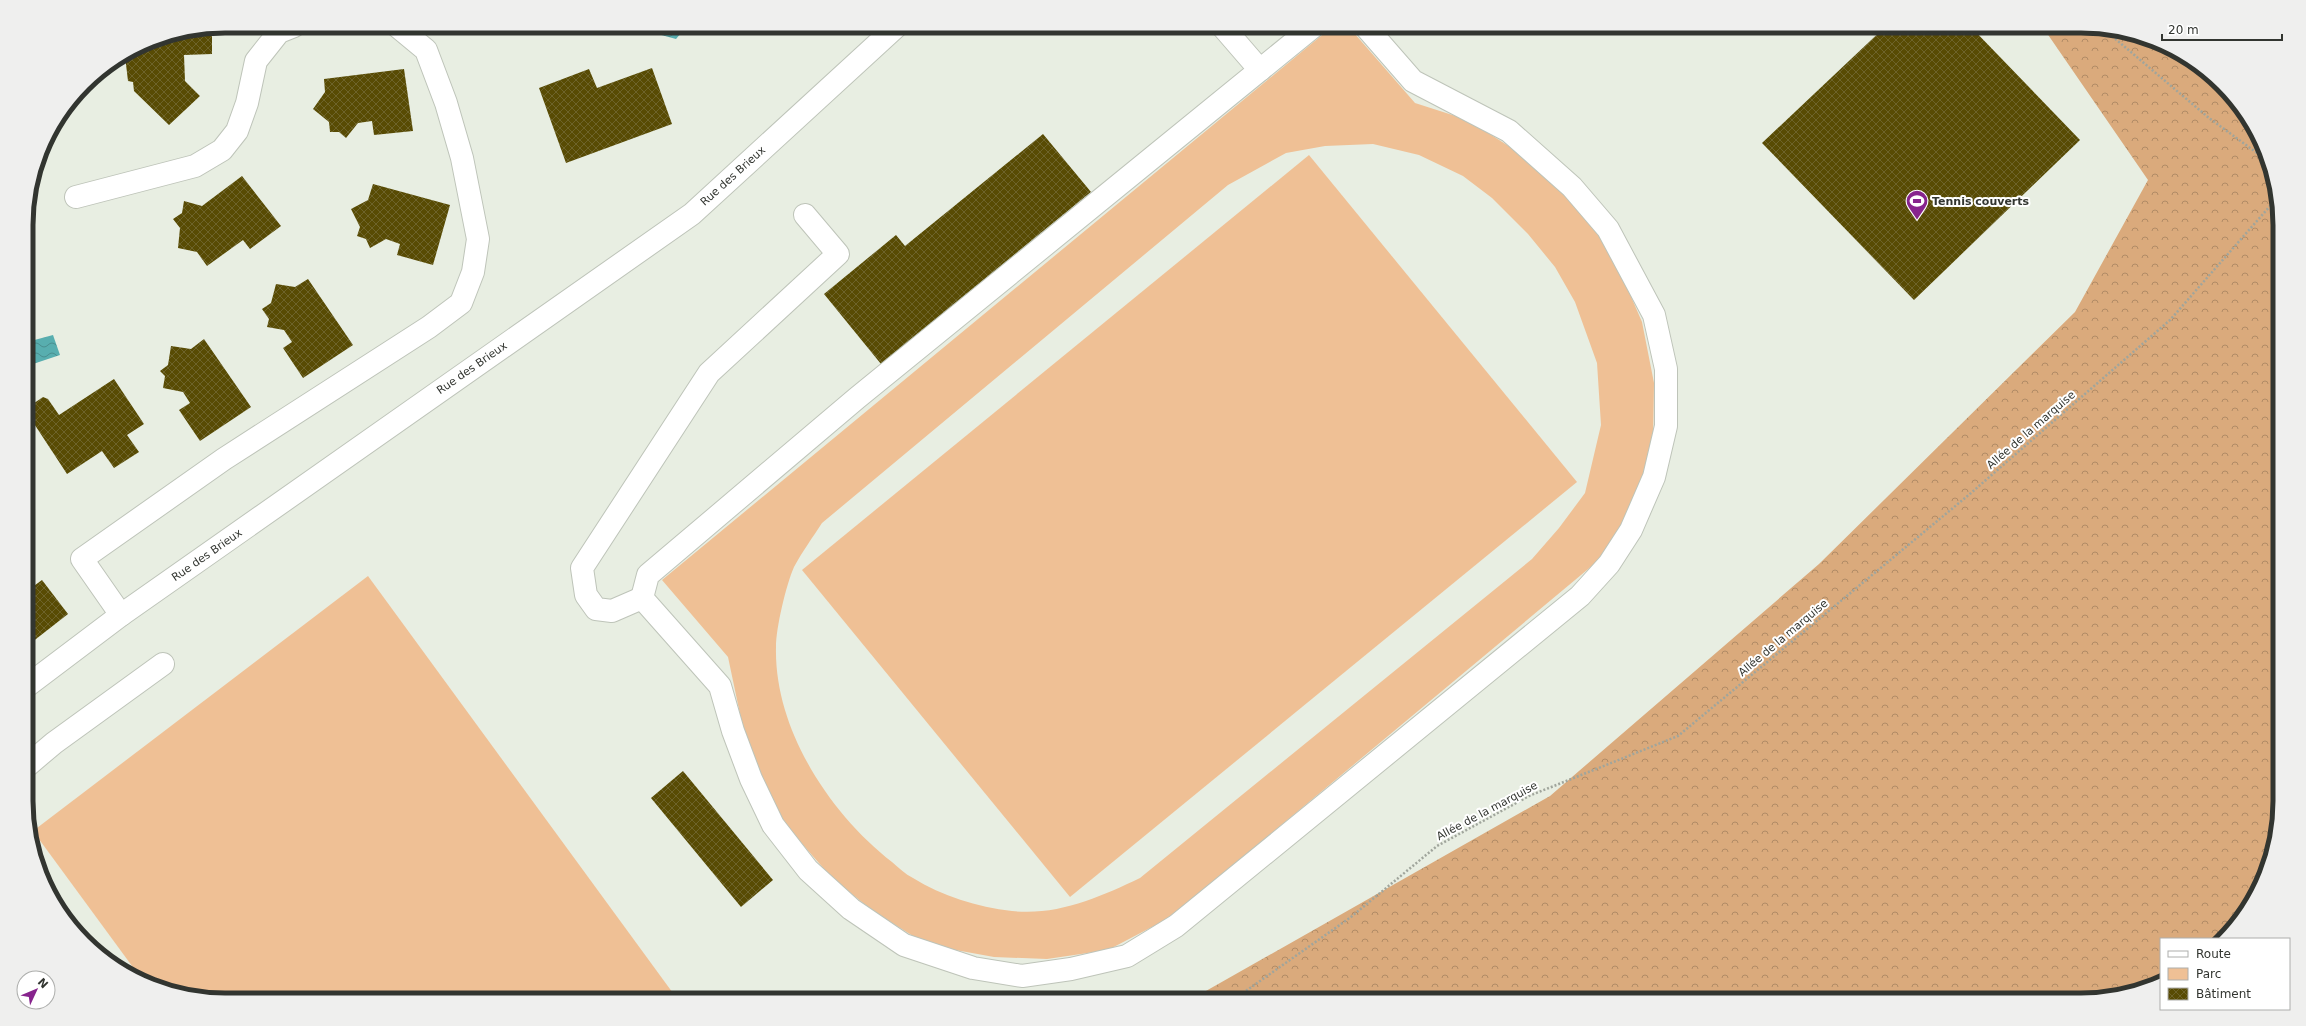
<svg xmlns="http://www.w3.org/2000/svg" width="2306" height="1026" viewBox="0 0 2306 1026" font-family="'DejaVu Sans',sans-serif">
	<defs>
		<pattern id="forest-crowns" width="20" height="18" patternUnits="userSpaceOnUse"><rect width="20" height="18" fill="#daaa7c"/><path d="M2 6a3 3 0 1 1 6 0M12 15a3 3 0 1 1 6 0" fill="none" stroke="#b18b66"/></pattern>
		<pattern id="water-waves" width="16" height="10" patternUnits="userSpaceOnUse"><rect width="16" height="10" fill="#58aeaf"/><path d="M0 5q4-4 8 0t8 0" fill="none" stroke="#498e8f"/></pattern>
		<pattern id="building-cross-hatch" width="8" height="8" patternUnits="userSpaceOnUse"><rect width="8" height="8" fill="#584b04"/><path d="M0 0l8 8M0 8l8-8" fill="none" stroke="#6d632a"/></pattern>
	</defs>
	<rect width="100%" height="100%" fill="#e8eee2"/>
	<g fill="#efc095" fill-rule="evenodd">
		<path d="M 1333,26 L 1348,26 L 1415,103 L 1468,120 L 1510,147 L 1552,182 L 1593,222 L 1620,271 L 1642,322 L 1654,383 L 1653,443 L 1638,501 L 1599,560 L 1171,917 L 1108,950 L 1047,959 L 994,957 L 950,949 L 913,936 L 873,911 L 833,879 L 789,829 L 762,785 L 744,733 L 728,657 L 662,580 ZM 1373,144 L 1419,155 L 1463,176 L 1492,198 L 1528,234 L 1555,267 L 1575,302 L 1597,363 L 1601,425 L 1585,493 L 1559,528 L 1532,559 L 1140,878 C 1100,897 1058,916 1012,911 C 977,907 942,896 913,878 C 905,874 899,868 892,862 C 830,814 774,729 776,647 C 776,628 786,585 794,567 C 802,552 813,537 822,523 L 1228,185 L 1286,153 L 1325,146 Z"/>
		<polygon points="1309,155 1577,482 1070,897 802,570"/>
		<polygon points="368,576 678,1000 225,1000 149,985 143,981 33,831"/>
	</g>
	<polygon fill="url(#forest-crowns)" points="2042,26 2081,26 2157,41 2202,67 2239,104 2265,149 2278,199 2280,801 2265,877 2239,922 2221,939 2161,939 2161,981 2145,990 2094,1000 1190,1000 1550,796 1819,564 2075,312 2148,180"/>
	<g fill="url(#water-waves)">
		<polygon points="650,26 687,26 676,39 654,33"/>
		<polygon points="53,335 60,355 27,366 27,342"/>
	</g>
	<g fill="url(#building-cross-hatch)">
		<polygon points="1886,26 1970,26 2080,140 1914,300 1762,143"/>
		<polygon points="212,29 212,54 184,55 185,81 200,96 169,125 134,91 133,82 128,81 125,56 149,41"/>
		<polygon points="652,68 672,124 566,163 539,88 589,69 597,88"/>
		<polygon points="404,69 413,131 374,135 372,121 358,123 346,138 339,132 330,132 329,122 313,109 325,92 324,79"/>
		<polygon points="1043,134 1091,192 881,364 824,294 896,235 905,246"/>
		<polygon points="242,176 281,226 250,249 243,240 207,266 197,252 178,248 180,228 173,219 182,213 184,201 202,206"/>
		<polygon points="373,184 450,205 433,265 397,255 400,244 386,239 370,248 366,239 357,236 360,227 351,209 368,200"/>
		<polygon points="308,279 353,345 303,378 283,348 292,342 284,330 267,327 269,319 262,309 271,303 276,284 295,287"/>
		<polygon points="204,339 251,407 200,441 179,410 190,403 183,392 163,388 165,376 160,371 168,365 171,346 191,349"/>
		<polygon points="114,379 144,424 127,435 139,452 114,468 102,451 67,474 27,413 27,408 43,397 48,399 59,415"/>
		<polygon points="42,580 68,614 27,646 27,591"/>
		<polygon points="683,771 773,880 741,907 651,798"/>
	</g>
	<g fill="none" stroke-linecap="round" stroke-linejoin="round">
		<g stroke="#bec4b9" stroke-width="24">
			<g id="minor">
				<polyline points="1222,26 1260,70"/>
				<polyline points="1314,26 857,398 648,575 642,598 720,686 733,731 751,779 773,825 808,870 851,909 904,945 973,968 1022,976 1071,969 1127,956 1176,926 1580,596 1609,564 1631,530 1654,477 1666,426 1666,369 1654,315 1608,229 1572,187 1509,131 1413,81 1365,26"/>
				<polyline points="76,197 195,166 222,150 237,131 247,103 256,61 279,32 294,26"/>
				<polyline points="642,598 612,611 596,609 586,595 582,568 709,373 838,254 805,215"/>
				<polyline points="121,615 82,559 224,459 429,327 461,303 473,272 478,239 462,158 446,103 426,50 397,26"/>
				<polyline points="27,686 121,615 692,214 897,26"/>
				<polyline points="28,765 54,743 163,664"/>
			</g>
		</g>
		<g stroke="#a0a59c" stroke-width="2.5" stroke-dasharray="2 2" stroke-linecap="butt">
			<polyline points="2106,31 2209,118 2268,161"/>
			<polyline points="1233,1000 1351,917 1437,846 1529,796 1678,736 1971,493 2170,320 2278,197"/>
		</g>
		<use href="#minor" stroke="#fff" stroke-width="22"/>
	</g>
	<defs>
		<g id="stadium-pin" transform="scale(1.15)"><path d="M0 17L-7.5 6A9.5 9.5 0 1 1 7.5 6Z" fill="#87248d" stroke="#fff"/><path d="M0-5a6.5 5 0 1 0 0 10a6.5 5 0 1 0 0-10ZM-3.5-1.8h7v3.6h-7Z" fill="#fff"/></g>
	</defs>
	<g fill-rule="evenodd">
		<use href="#stadium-pin" x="1917" y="201"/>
	</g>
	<g text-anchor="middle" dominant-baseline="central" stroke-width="4" stroke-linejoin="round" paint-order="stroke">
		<g font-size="11" fill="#323530" stroke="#fff">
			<text transform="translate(733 176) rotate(-42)">Rue des Brieux</text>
			<text transform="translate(472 368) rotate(-35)">Rue des Brieux</text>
			<text transform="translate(2031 430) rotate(-41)">Allée de la marquise</text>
			<text transform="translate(207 555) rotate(-35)">Rue des Brieux</text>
			<text transform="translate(1783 638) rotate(-40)">Allée de la marquise</text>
			<text transform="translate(1487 811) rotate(-28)">Allée de la marquise</text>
		</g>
		<g font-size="11" font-weight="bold" fill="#323530" stroke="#fff" text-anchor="start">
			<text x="1932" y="201">Tennis couverts</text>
		</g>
	</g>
	<path d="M0 0H2306V1026H0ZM225 33H2081A192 192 0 0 1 2273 225V801A192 192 0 0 1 2081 993H225A192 192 0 0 1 33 801V225A192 192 0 0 1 225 33Z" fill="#efefee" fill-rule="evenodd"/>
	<path fill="none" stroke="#323530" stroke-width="5" d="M225 33H2081A192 192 0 0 1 2273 225V801A192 192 0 0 1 2081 993H225A192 192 0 0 1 33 801V225A192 192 0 0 1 225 33Z"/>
	<rect x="2160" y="938" width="130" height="72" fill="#ffffff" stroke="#adaeac"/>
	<rect x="2168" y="951" width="20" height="6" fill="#ffffff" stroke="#adaeac"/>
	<text x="2196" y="958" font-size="12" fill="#323530">Route</text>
	<rect x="2168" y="968" width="20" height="12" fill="#efc095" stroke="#adaeac"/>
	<text x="2196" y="978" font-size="12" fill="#323530">Parc</text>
	<rect x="2168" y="988" width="20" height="12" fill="url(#building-cross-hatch)" stroke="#adaeac"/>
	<text x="2196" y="998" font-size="12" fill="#323530">Bâtiment</text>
	<g transform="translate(36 990) rotate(46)"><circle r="19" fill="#ffffff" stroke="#adaeac"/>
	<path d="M0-3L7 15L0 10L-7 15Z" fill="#87248d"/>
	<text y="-6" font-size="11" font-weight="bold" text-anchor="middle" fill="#323530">N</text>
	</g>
	<path d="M2162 34v6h120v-6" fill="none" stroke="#323530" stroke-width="2"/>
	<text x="2168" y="34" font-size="12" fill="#323530" stroke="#ffffff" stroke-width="3" paint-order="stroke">20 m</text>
</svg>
